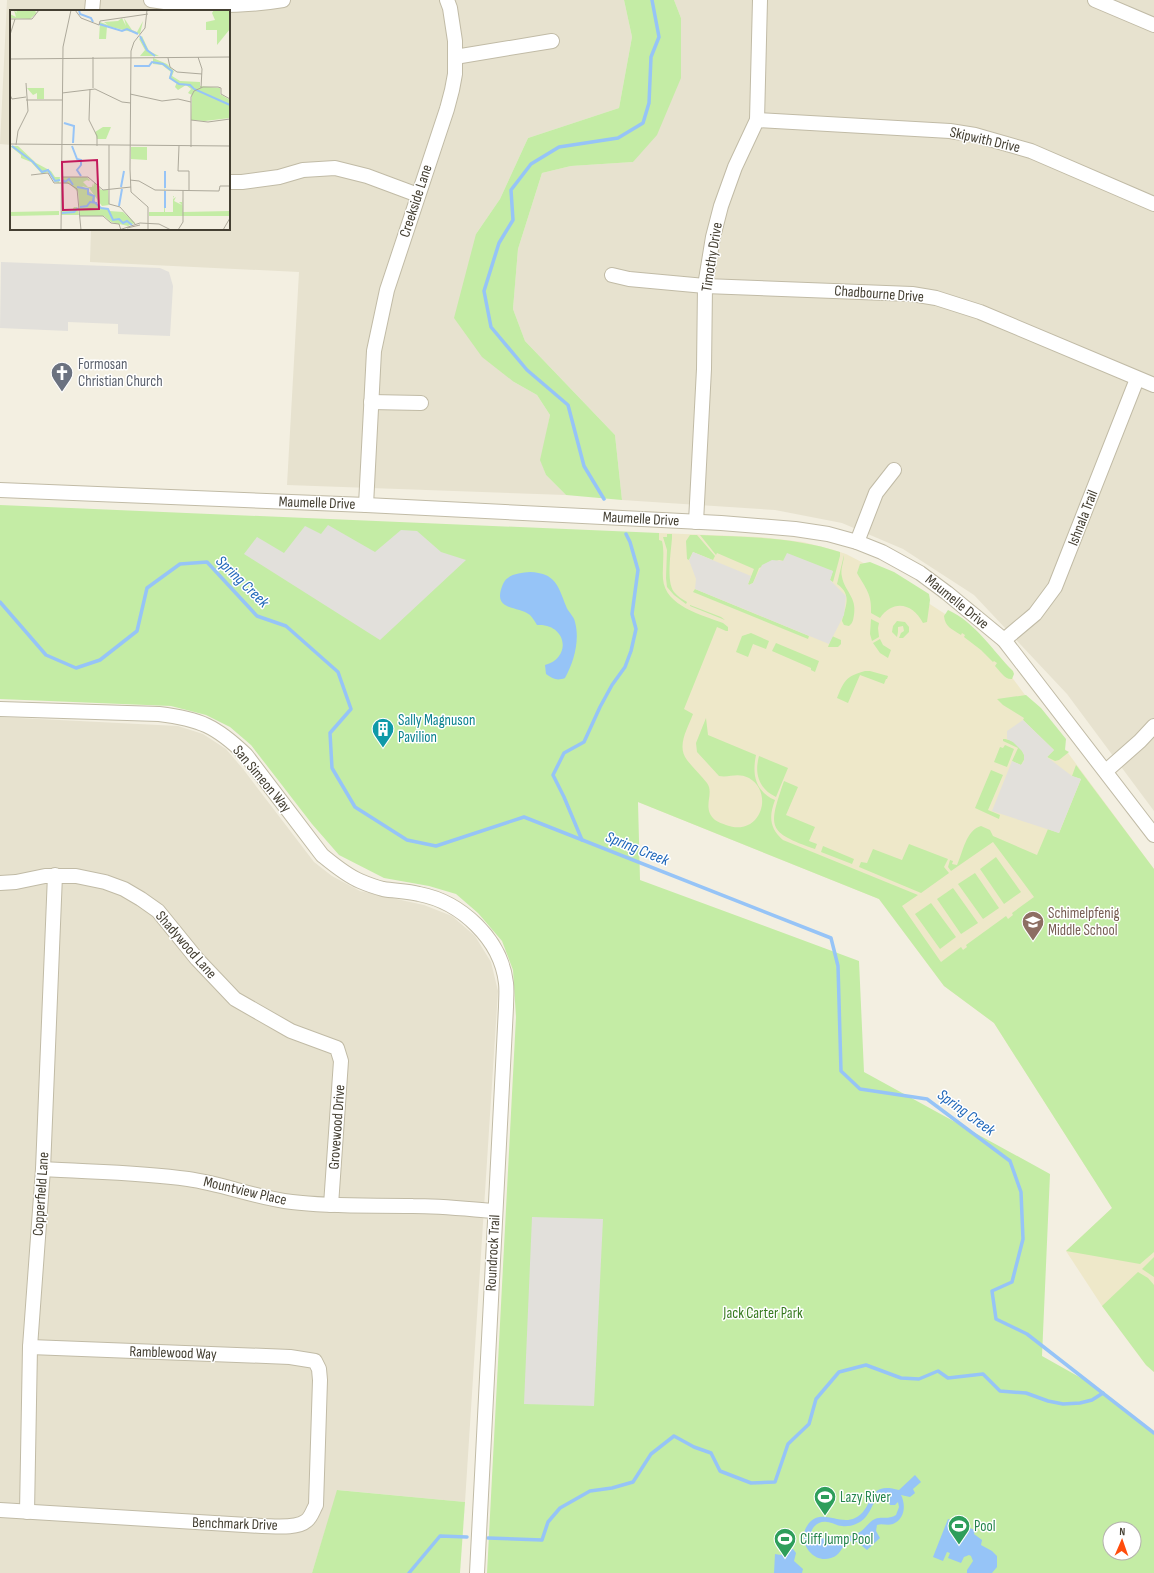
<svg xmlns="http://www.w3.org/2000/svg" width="1154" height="1573" viewBox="0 0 1154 1573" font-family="'Sofia Sans Condensed',sans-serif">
	<rect width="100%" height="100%" fill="#f3efe1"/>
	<g fill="#e7e2cf">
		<polygon points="7,0 624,0 632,37 619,108 528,138 500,199 476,234 514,382 537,395 550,415 541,461 546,475 566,495 287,485 299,272 90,262 91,229 229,229 229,11 11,11 11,145 0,144"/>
		<polygon points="674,0 1154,0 1154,811 1067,694 974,595 903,549 842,523 775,510 622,500 615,435 525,341 513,309 518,249 542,173 571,166 633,162 681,18"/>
		<polygon points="0,717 178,726 203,734 226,749 243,769 314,862 332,876 360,891 424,905 452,916 475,936 491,962 498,991 465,1502 338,1490 312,1573 0,1573"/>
	</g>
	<polygon fill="#eee8c9" points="659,533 759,537 803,542 834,550 846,554 877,570 956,621 1005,668 1154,869 1154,1372 1146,1365 1102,1306 1066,1251 1112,1208 994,1023 944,986 879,899 638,802 653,631"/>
	<g fill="#c4eca5" fill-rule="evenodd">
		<polygon points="624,0 674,0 681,18 681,78 657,135 633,162 571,166 542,173 518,249 513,309 525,341 615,435 622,500 566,495 546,475 540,460 550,415 537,395 514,382 482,357 454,318 476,234 500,199 528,138 619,108 632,37"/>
		<path d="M 0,505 L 659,533 L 659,540 L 662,541 C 665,554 662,566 663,579 C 665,606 702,615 723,623 L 728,627 L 728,631 L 726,631 L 717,627 L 684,709 L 693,714 C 688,728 676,746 687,760 C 693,768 701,775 707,783 C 715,794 701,808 715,820 C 718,822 723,824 726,825 C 760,838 775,793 749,778 C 737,772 730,778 719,776 L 697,752 L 696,743 L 706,718 L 708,735 L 756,755 C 752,775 755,791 775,800 C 769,816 769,828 783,840 L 918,895 L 902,906 L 941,962 L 961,947 L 963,950 L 967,947 L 966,945 L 1006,916 L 1008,919 L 1013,915 L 1012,913 L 1034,897 L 993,842 L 951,871 L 948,867 L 950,860 L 953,861 L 952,864 L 957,865 C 963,852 966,830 981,826 L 990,830 L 993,836 L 1037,855 L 1048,829 L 1059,833 L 1081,779 L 1072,776 L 1076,765 L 1154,869 L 1154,1252 L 1140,1264 L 1066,1251 L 1112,1208 L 994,1023 L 944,986 L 879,899 L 638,802 L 640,880 L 859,961 L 864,1072 L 1050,1174 L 1042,1356 L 1090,1383 L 1154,1433 L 1154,1573 L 487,1573 L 516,1017 L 513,970 L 502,941 L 478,913 L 456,894 L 429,886 L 384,878 L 339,855 L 312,824 L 251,745 L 230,727 L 206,715 L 171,706 L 0,699 ZM 1110,1529 L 1134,1529 L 1134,1553 L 1110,1553 Z"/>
		<path d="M 667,534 L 672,534 L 672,538 C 671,552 666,581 674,592 C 677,596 682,599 687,602 L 686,604 L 674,595 L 667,587 L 666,578 L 667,550 L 663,537 L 667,537 Z"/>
		<polygon points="690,535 697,535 715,556 713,560 693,552 689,560 687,559 686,541"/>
		<path d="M 700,535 C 747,537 795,537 840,552 L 840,556 L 833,582 L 830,580 L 833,571 L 779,560 L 759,568 L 753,583 L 749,585 L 748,584 L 754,569 L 717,553 L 716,555 Z"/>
		<path d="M 844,555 C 844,562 840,569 842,577 C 845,592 857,597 854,615 C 853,620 853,623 849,626 L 844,625 L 842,621 C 845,607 853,595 837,584 Z"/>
		<path d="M 870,562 L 894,572 L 929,594 L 930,600 L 927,622 L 923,623 C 913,603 893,599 880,618 L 871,613 C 872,594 866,589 857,573 L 860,564 Z"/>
		<polygon points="695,589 809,636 808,639 693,592"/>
		<polygon points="690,605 721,617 725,620 690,606"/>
		<path d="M 948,610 C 975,622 993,651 1013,671 L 1014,674 L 1012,679 C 1005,680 1000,671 995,666 L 997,663 L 994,661 L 993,662 L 981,650 L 964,637 L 965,635 L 962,633 L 961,635 C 952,629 945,627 944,616 Z"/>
		<polygon points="871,619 879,623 878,628 879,637 872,641 870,634"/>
		<polygon points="897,621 905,622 909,627 909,632 903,638 899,638 901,633 904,631 903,626 898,627 898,632 897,637 892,632 893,626"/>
		<polygon points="751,633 769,641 766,649 753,644 748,657 736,652 742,636"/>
		<polygon points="832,636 841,640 841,644 838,647 828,647"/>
		<polygon points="880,639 883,645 891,650 888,658 880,653 873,643"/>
		<polygon points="776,643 819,661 815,672 811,670 811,668 772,651"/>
		<path d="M 865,671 L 870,671 L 888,676 L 887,679 L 886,679 L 884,684 L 860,675 L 848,703 L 837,698 C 844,681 846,676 865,671 Z"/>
		<polygon points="1026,695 1041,708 1066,739 1065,750 1069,752 1059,760 1055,761 1047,757 1054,750 1023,720 1024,718 1003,705 997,699"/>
		<path d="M 1003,739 C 1013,739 1023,748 1025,758 L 1021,765 L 1012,761 L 1018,748 L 1003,741 Z"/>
		<polygon points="1005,745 1014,749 1007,767 994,762 1000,747 1003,748"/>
		<path d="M 759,756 L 788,768 L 776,797 C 759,789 754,774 759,756 Z"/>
		<polygon points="991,770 1003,775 988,810 1000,815 999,819 975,808"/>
		<path d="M 784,781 L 798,787 L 786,815 L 815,827 L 809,841 L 817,844 L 815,849 C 767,832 768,828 784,781 Z"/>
		<polygon points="909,844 948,859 944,867 949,873 921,893 859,867 861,862 867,863 873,849 902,860"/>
		<polygon points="823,846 854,859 852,864 821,852"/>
		<polygon points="996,857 1021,892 1004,904 980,869"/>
		<polygon points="975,873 999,908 983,919 958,884"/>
		<polygon points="953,888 978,923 961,934 937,899"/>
		<polygon points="931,903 956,937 940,949 915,914"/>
		<polygon points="1154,1257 1154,1277 1142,1269"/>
		<polygon points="1138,1272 1148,1278 1154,1285 1154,1372 1146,1365 1102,1306"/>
		<polygon points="337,1490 465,1502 460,1573 312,1573"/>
	</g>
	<g fill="#e2e0db">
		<polygon points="1,262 160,268 169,272 173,286 170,336 118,334 118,324 68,322 68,331 0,328"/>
		<polygon points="328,525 375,552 401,530 417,531 441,552 466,560 380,640 244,554 257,537 284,553 305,526 321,534"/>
		<polygon points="693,552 751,576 748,584 749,585 753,583 762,565 772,560 783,561 787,553 833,571 830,580 846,596 844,615 829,644 695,589 696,579 689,560"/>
		<polygon points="1023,720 1054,750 1047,757 1072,776 1081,779 1059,833 992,811 1012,761 1021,765 1024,761 1024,755 1022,751 1013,742 1007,739 1007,731"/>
		<polygon points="532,1217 603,1219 594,1406 524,1404"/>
	</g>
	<g fill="#96c4f7" fill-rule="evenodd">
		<path d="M 530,572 C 555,573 558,585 566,606 C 568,612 574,616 575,622 C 580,640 574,662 565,678 C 557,681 553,679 546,674 L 545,665 C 573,657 566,623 537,625 C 535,622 533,618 530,615 C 518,605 491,612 503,584 C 507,574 520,573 530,572 Z"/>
		<path d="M 915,1475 L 921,1482 L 913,1489 L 915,1493 L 910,1497 L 901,1495 C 906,1505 905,1519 893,1524 C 887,1526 882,1523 877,1525 L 876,1531 L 880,1538 L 867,1550 L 857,1542 L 848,1541 C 841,1547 841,1555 831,1558 C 812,1564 797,1541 807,1526 C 819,1506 839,1526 855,1518 C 875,1509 865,1480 899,1490 ZM 883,1494 L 892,1495 L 888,1500 L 890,1505 L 895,1505 L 898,1502 L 899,1507 L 896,1515 C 888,1520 882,1516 875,1519 C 868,1522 865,1530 858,1533 C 851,1537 844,1535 840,1543 C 829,1534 821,1537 812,1545 C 807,1534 814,1520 827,1522 C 832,1522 837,1526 842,1526 C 848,1527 855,1525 860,1522 C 872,1515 871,1500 883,1494 Z"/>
		<polygon points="948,1519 959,1523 953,1538 956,1539 962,1525 975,1530 974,1534 982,1540 981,1545 992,1551 997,1556 997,1567 992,1573 967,1573 967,1570 973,1561 971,1556 969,1555 964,1557 961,1563 948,1558 950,1553 947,1552 943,1561 933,1557"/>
		<polygon points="788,1548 793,1549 796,1553 794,1561 803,1569 802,1573 774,1573 775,1554 781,1555"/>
	</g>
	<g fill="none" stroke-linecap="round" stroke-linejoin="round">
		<g stroke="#96c4f7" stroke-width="3.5">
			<polyline points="604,499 584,466 568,405 527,370 491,327 484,291 499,243 513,220 511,190 531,164 559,147 618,138 643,123 649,103 651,57 659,37 652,0"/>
			<polyline points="0,602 46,655 76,668 100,660 137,631 147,588 180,564 207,562 257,616 286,626 338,672 351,709 330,733 332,768 355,807 407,840 436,846 524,817 831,938 838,966 841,1071 860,1089 927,1099 1010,1161 1021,1192 1023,1239 1012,1282 992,1291 996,1319 1027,1334 1154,1433"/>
			<polyline points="582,840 564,797 553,775 564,753 584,742 600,707 612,685 625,667 631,651 636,629 632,614 638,570 630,542 626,534"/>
			<polyline points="488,1538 542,1540 548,1522 560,1508 590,1491 612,1488 633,1482 651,1454 674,1436 694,1447 711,1453 720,1471 751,1483 775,1482 788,1444 809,1424 816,1399 839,1372 866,1365 901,1378 919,1379 938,1371 948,1378 983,1374 1000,1391 1026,1393 1048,1401 1063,1404 1080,1403 1092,1400 1103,1393"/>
			<polyline points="409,1573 440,1536 467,1537"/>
		</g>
		<g stroke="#c1bba6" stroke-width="16">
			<g id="minor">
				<path d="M 151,0 C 192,7 241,7 283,0"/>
				<polyline points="1095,0 1154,25"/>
				<polyline points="92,11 93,0"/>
				<polyline points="455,57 552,41"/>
				<polyline points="757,120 950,131 975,135 1031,151 1154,204"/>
				<polyline points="229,182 242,182 279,177 303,170 335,168 367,176 418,195"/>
				<polyline points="612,275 629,279 705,286 912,294 936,298 980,312 1154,385"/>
				<polyline points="371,402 421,403"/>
				<polyline points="0,490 366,505 721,523 795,529 828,534 857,542 882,552 920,573 947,593 1004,640 1154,835"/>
				<polyline points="366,505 374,351 387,290 447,109 452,90 455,74 455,41 450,8 447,0"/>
				<polyline points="696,522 704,369 705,286 713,237 721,206 735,167 757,120 760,0"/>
				<polyline points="857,542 876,493 894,470"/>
				<polyline points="1004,640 1035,614 1055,587 1137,379"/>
				<path d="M 0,709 L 159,714 C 200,719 216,726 246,755 L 322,855 C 333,864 346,875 360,881 C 367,884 375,887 383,889 C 395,891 407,891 419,894 C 461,902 501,939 506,983 C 507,991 506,999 506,1007 L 477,1573"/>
				<polyline points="1106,771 1140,741 1154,726"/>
				<polyline points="0,883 16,882 45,876 76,876 105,882 124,889 141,899 158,911 197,959 235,999 291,1031 337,1048 341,1061 331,1205"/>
				<path d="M 43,1169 C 91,1172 140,1172 188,1179 C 224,1184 256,1198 292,1202 C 332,1207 373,1205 413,1206 C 441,1206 468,1209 495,1211"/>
				<path d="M 0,1510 L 262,1526 C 273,1526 297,1529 306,1521 C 311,1518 313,1510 316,1505 L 320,1380 L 319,1369 L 315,1361 L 290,1357 L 30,1347"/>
				<polyline points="27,1512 30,1347 43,1169 55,875"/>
			</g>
		</g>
		<use href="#minor" stroke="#fff" stroke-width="14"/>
	</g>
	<defs>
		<g id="church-pin" transform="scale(1.15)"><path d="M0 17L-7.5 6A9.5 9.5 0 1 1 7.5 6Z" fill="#6b7280" stroke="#fff"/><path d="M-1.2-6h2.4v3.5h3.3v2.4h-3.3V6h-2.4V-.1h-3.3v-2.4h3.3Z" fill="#fff"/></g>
		<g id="building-pin" transform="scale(1.15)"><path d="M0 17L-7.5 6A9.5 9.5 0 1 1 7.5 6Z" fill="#0f9aa8" stroke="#fff"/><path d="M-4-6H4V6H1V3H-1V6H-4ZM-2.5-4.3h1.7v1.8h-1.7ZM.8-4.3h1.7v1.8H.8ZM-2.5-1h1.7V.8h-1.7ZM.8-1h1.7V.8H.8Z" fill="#fff"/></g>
		<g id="school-pin" transform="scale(1.15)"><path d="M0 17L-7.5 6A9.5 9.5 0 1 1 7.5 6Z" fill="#8d6e63" stroke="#fff"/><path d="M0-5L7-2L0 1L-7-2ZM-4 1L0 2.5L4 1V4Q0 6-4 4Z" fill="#fff"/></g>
		<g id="stadium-pin" transform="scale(1.15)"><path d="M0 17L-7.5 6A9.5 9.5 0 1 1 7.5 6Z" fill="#2e9e5b" stroke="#fff"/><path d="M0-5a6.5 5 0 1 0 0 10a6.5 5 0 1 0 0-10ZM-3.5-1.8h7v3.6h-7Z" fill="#fff"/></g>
	</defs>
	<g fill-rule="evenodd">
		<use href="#church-pin" x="62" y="373"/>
		<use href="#building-pin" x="383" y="729"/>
		<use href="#school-pin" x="1033" y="922"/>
		<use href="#stadium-pin" x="825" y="1497"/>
		<use href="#stadium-pin" x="959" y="1526"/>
		<use href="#stadium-pin" x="785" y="1539"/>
	</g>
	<g text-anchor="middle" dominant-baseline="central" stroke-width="3" stroke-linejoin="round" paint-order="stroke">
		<g font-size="15" fill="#443f32" stroke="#fff">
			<text transform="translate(985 140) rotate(13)">Skipwith Drive</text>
			<text transform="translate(416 201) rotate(-72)">Creekside Lane</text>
			<text transform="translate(712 257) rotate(-81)">Timothy Drive</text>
			<text transform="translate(879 294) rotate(4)">Chadbourne Drive</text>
			<text transform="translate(317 503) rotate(2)">Maumelle Drive</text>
			<text transform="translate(1083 518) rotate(-69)">Ishnala Trail</text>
			<text transform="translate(641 519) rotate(3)">Maumelle Drive</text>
			<text transform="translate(957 602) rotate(39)">Maumelle Drive</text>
			<text transform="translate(262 779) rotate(50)">San Simeon Way</text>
			<text transform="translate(186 945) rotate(49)">Shadywood Lane</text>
			<text transform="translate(337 1127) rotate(-86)">Grovewood Drive</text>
			<text transform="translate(245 1191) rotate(13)">Mountview Place</text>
			<text transform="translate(41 1194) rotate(-86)">Copperfield Lane</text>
			<text transform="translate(493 1253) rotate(-87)">Roundrock Trail</text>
			<text transform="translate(173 1353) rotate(2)">Ramblewood Way</text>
			<text transform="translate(235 1524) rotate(2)">Benchmark Drive</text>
		</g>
		<g font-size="15" fill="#5b616d" stroke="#fff" text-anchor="start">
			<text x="78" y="364">Formosan<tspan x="78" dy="17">Christian Church</tspan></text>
		</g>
		<g font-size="15" fill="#0d838f" stroke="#fff" text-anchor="start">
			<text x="398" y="720">Sally Magnuson<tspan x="398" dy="17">Pavilion</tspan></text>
		</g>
		<g font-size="15" fill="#785e54" stroke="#fff" text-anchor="start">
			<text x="1048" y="913">Schimelpfenig<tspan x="1048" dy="17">Middle School</tspan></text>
		</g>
		<g font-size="15" fill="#387b20" stroke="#fff">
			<text x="763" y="1313">Jack Carter Park</text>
		</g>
		<g font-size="15" fill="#27864d" stroke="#fff" text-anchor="start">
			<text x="840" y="1497">Lazy River</text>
			<text x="974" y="1526">Pool</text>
			<text x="800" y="1539">Cliff Jump Pool</text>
		</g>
		<g font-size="16" font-style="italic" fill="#2168ba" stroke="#fff">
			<text transform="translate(242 582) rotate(44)">Spring Creek</text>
			<text transform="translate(637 849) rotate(22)">Spring Creek</text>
			<text transform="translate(966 1113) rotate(36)">Spring Creek</text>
		</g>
	</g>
	<g transform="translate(10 10)">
		<rect width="220" height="220" fill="#f3efe1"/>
		<path d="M 4,0 L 7,3 L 6,0 L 25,0 L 26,3 L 29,1 L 20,9 L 0,8 L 0,4 L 6,7 ZM 204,0 L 220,0 L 220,19 L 207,35 L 207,20 L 196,20 L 196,12 L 205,10 L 202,3 ZM 112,8 L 116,16 L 114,8 L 122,20 L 127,22 L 133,11 L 130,24 L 97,16 L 96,29 L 89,29 L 90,12 L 98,15 L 94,12 L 108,11 ZM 132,26 L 139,41 L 149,46 L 130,46 L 135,40 L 129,29 ZM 143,48 L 157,54 L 164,61 L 162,66 L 170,71 L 190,72 L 190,76 L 210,78 L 210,84 L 220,90 L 220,108 L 195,111 L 181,110 L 182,85 L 178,83 L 181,79 L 176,75 L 168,80 L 165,77 L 167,72 L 159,68 L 161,62 L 152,55 L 143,54 ZM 17,78 L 34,78 L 34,89 L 27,89 L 27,83 L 23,85 ZM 93,117 L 101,117 L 96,129 L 87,129 L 85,122 ZM 0,136 L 8,136 L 26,153 L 41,161 L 45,167 L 50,167 L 49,173 L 45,172 L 38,162 L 32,164 L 21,152 L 11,148 L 11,145 ZM 121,137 L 137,137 L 137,150 L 121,149 ZM 154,163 L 155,202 L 163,202 L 163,189 L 166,187 L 164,191 L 172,195 L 169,192 L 172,192 L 172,186 L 164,186 L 163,188 L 163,186 L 172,186 L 173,202 L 220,201 L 220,206 L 139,206 L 139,202 L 154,202 ZM 52,167 L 77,167 L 80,170 L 79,171 L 73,168 L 77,170 L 73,172 L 78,177 L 82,177 L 83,173 L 84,177 L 84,172 L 91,180 L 98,180 L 99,195 L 92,196 L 79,178 L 72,176 L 85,186 L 85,192 L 91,198 L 96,198 L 99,201 L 113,202 L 125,213 L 118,216 L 101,212 L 94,206 L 70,206 L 68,182 L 60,174 L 52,173 ZM 64,197 L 67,197 L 69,205 L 51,205 L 51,201 L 62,200 ZM 49,201 L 49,205 L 0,206 L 0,202 Z" fill="#c4eca5"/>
		<path fill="none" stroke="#96c4f7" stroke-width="2" d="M 69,0 L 70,4 L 81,8 L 83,12M 89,14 L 112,21 L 117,19 L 128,24M 130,26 L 137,40 L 145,46M 124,56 L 139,56 L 142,52 L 153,54 L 162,61 L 160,68 L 169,74 L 180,75 L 184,79 L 220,95M 54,113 L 64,116 L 63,133M 2,136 L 23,152 L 32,162 L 38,160 L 45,171 L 50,170M 62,136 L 67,149 L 71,150 L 71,155 L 67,160 L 71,166M 53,170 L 55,172 L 59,169 L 63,175M 67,177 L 78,179 L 78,184 L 84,186 L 83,191 L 91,198 L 98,199 L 103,210 L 109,209 L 113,213 L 117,211 L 122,215M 111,177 L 114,161M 155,178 L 155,161M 155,181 L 155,198M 109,196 L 112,179M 70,197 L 77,196 L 80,192 L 87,193M 52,203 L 64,202 L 68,198"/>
		<path fill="none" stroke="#ada99b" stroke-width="1" d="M 65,0 L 71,8 L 89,15 L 90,11 L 138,4M 137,0 L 135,18 L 124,32 L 121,41 L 120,159 L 121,182 L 138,197 L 138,220M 0,9 L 22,9 L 29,0M 0,25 L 5,9M 188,47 L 192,59 L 191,78M 158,48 L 160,57 L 167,62 L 192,64M 0,49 L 220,47M 83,78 L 83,47M 80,79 L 79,110 L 87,126 L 87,136M 52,83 L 85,79 L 112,92 L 121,93M 120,84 L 152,91 L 168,89 L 181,92M 0,85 L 2,89 L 16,87M 16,90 L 52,90M 181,110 L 198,112 L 220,109M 0,134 L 220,136M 6,135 L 8,121 L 18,101 L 16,73M 99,135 L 99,194 L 110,197 L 126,215M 169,136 L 168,161 L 179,161 L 179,180M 181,137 L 181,87 L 184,81 L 193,77 L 208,77 L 211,78 L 211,84 L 220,89M 21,165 L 38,163 L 44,173 L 58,173 L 67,179 L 71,220M 51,167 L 78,167 L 93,180 L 121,177M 120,170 L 129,171 L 145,180 L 209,181 L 210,176 L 220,176M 70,206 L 93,206 L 101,213 L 109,214 L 111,220M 117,218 L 130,215M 51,220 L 53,37 L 61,0M 109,220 L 130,213 L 149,214 L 161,220M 168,220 L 173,212 L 173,180M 213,220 L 220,208"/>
		<path fill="#c2185b" fill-opacity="0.15" stroke="#c2185b" stroke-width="2" d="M 87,150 L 89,199 L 53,200 L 52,152 Z"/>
		<rect width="220" height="220" fill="none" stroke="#443f32" stroke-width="2"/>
	</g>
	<g transform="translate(1122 1541) rotate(2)"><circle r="19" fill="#ffffff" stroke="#b4b2ad"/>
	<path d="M0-3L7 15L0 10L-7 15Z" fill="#ff4c0c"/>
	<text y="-6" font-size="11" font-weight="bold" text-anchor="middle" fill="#443f32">N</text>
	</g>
</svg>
